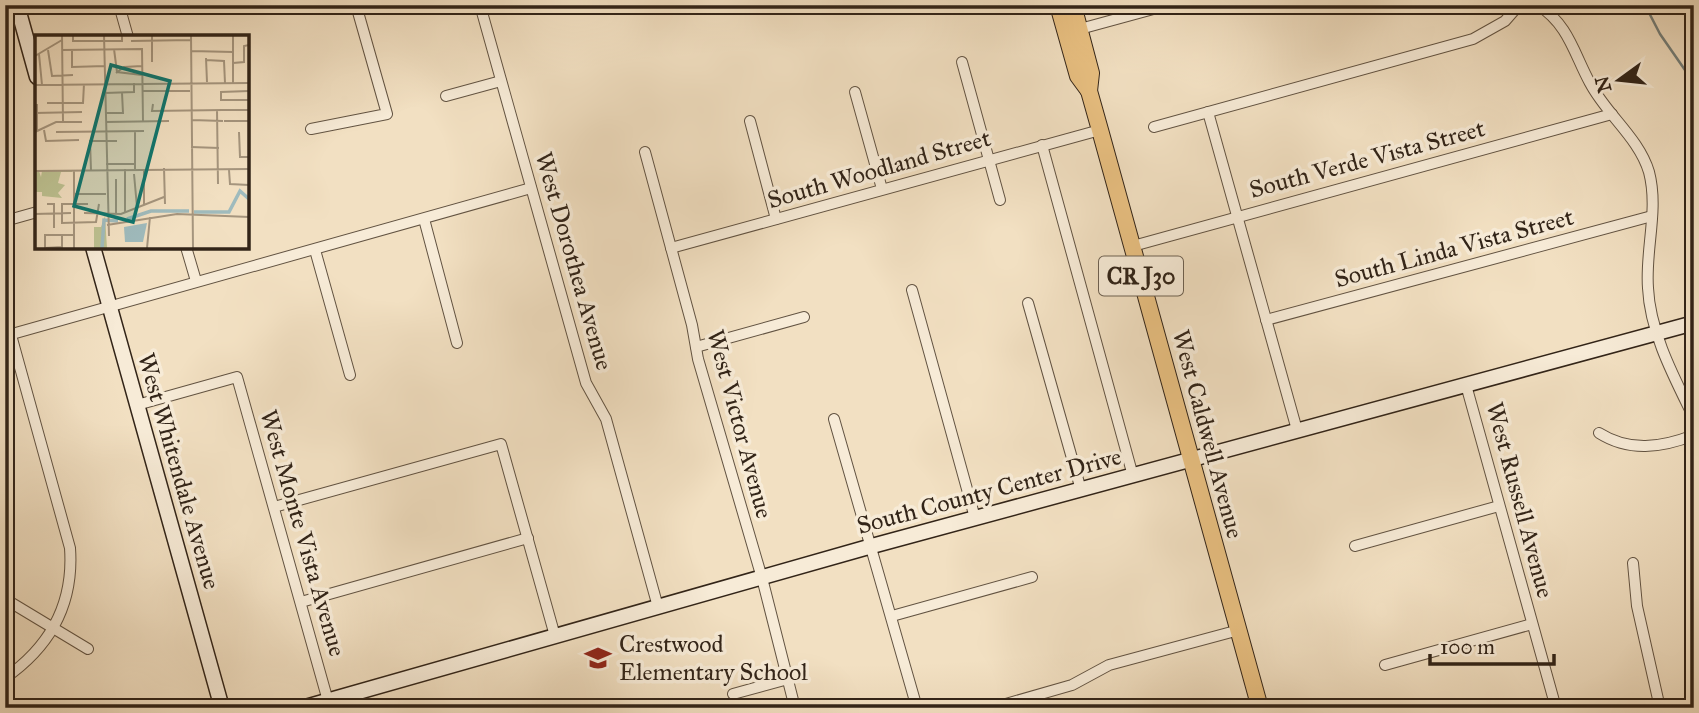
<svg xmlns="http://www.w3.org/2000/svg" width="1699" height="713" viewBox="0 0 1699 713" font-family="'IM FELL Great Primer',serif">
	<rect width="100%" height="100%" fill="#f2e0c2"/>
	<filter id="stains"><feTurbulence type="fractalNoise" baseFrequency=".00286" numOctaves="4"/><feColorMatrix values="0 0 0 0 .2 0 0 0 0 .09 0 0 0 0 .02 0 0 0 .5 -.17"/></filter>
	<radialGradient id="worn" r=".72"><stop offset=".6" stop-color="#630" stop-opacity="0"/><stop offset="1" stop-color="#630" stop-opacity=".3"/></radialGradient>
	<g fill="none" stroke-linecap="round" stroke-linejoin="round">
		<polyline stroke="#737f7b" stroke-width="2.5" points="1645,5 1660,34 1694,83"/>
		<g stroke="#625342" stroke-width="12">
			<g id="street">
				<polyline points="119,5 128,37"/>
				<polyline points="480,5 586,383 606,419 658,607"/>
				<path d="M 1538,5 C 1569,25 1574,54 1590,83 C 1606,114 1639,138 1649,172 C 1659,210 1645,250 1648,288 C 1650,333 1675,379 1694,418"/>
				<polyline points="1080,29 1168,5"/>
				<polyline points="962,62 1000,200"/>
				<polyline points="855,92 882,189"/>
				<polyline points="446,96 501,81"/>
				<polyline points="1208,112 1297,430"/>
				<polyline points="750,121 776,219"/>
				<polyline points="1154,127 1473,39 1505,21 1519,5"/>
				<polyline points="311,129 387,114 356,5"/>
				<polyline points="1042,145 1133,476"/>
				<polyline points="645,152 692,325 698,359 762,578 795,708"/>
				<polyline points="424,219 457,343"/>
				<polyline points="5,221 37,212"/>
				<polyline points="1133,246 1612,114"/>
				<polyline points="186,247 196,281"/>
				<polyline points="671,248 1100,130"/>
				<polyline points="315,250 350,375"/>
				<polyline points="912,290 975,518"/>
				<polyline points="1028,303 1081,490"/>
				<polyline points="1266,320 1652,216"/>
				<polyline points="5,336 531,188"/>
				<polyline points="696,347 804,317"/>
				<polyline points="1466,385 1556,708"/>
				<polyline points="137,405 237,377 328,701"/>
				<polyline points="834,419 917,708"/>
				<path d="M 1599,433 C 1629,452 1661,448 1694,435"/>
				<polyline points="274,507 501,444 555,636"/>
				<polyline points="1355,546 1499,506"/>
				<polyline points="1633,563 1637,606 1660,708"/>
				<polyline points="5,599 88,649"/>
				<polyline points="301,602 528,538"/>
				<polyline points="892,616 1032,577"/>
				<polyline points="1385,665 1532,624"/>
				<path d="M 5,678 C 51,646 74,604 70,548 L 11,335"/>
				<polyline points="733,694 788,679"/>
				<polyline points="992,708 1072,685 1109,665 1239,630"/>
			</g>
		</g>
		<g stroke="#322418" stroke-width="17">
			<g id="secondary">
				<polyline points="17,5 37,77"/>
				<polyline points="93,247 222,708"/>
				<polyline points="302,708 872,546 1694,323"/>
			</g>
		</g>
		<g stroke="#322418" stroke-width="18">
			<g id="primary">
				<polyline points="1058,5 1078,76 1089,91"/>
				<polyline points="1073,5 1091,73 1089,91 1100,130 1260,708"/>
			</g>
		</g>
		<use href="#street" stroke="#f7ebd7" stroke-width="10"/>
		<use href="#secondary" stroke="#f7ebd7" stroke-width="14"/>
		<use href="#primary" stroke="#e9c081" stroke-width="16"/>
	</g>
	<defs>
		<g id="school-bare" transform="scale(2.1)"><path d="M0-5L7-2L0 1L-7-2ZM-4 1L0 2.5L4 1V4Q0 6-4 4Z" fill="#8f2418" stroke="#f7ebd7" stroke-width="2.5" paint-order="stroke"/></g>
	</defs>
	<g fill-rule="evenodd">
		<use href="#school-bare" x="598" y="658"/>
	</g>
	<g text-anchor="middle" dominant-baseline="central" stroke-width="7" stroke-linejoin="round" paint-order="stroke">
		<rect fill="#f7ebd7" stroke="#6d6051" stroke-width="2" x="1099" y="256.5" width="84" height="39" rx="5"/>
		<g font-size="23" font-weight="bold" fill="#322418">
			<text x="1141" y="276">CR J30</text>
		</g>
		<g font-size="24" fill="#322418" stroke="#f7ebd7">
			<text transform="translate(1367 159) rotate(-15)">South Verde Vista Street</text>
			<text transform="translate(879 169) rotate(-16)">South Woodland Street</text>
			<text transform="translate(1454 248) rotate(-15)">South Linda Vista Street</text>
			<text transform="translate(574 261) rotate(74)">West Dorothea Avenue</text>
			<text transform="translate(740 424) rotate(75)">West Victor Avenue</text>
			<text transform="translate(1208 434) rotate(75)">West Caldwell Avenue</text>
			<text transform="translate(179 471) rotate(74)">West Whitendale Avenue</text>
			<text transform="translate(989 491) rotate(-15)">South County Center Drive</text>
			<text transform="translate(1520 500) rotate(75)">West Russell Avenue</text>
			<text transform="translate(303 533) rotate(74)">West Monte Vista Avenue</text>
		</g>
		<g font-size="24" fill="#322418" stroke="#f7ebd7" text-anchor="start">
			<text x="619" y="644">Crestwood<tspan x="619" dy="28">Elementary School</tspan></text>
		</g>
	</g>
	<g transform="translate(35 35)">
		<rect width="214" height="214" fill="#f2e0c2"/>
		<path d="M 4,136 L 6,142 L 7,136 L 37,136 L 38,144 L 37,137 L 26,137 L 23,148 L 30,150 L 23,158 L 27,163 L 7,161 L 7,157 L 0,157 L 0,137 ZM 70,181 L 72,213 L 59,213 L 59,192 L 66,192 Z" fill="#bdc292"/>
		<path d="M 112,188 L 108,207 L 90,207 L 89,192 Z" fill="#9fbbbd"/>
		<path fill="none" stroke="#9fbbbd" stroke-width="3.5" d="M 159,177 L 194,177 L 205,156 L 214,164M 92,184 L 116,176 L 154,176M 67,213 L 69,185 L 83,186"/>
		<path fill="none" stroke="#a5957e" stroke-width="2" d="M 27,0 L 28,87M 38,0 L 38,6 L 87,6 L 87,0M 69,0 L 74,201M 117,0 L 117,27M 156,0 L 158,213M 198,0 L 198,48M 96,6 L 156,5M 79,14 L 82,37 L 107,40M 13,15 L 17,41 L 38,40M 27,15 L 107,14 L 108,86M 37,15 L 37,32 L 70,31M 156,16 L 198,17M 4,19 L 7,50M 0,21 L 27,5M 171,23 L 172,47M 171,25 L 189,26 L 190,48M 198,28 L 209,27 L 209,11 L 214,10M 81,38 L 89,32 L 107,31M 0,50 L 214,48M 108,56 L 155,56M 214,56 L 186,57 L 186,65 L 214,65M 70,58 L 99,57 L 99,48M 12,68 L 48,68 L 49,49M 2,69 L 2,97M 118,69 L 117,76 L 188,75M 182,75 L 183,149M 188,75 L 214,75M 0,78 L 47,77M 70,78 L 88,78 L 87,58M 157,85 L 188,86M 189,86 L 214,86M 71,87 L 134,86M 9,95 L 11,106 L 44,105M 100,96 L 100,134M 0,97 L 21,87 L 47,87M 21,97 L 109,96M 204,97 L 205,122 L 214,122M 156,112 L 184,113M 71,129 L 100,129M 129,133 L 130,169M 90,134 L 90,177M 39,135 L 39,213M 56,135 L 55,106 L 82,106M 109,135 L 109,169M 194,135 L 195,149 L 214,150M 0,136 L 214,134M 99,139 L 102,172M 81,144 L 81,178M 39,159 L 71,159M 12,169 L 19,169 L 19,193M 53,169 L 27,169 L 27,188 L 61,187 L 64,169M 49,178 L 86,179 L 129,162M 0,179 L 36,178M 72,190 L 142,179 L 214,182M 10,213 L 10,200 L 39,200M 10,213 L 27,212 L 27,200M 112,213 L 115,182"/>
		<path fill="#0f766e" fill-opacity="0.15" stroke="#0f766e" stroke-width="3.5" d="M 76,30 L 135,46 L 98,187 L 39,171 Z"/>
		<rect width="214" height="214" fill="none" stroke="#322418" stroke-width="3.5"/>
	</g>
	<rect width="1699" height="713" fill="none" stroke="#f2e0c2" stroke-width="28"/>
	<rect x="7" y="7" width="1685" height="699" fill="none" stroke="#322418" stroke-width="3.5"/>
	<rect x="14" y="14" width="1671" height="685" fill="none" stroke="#322418" stroke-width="2"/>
	<g transform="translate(1619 80) rotate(255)" stroke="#f7ebd7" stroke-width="5" paint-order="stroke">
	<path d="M0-5L12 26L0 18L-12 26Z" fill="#322418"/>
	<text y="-10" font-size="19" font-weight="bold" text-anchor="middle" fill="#322418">N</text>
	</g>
	<path d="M1430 654v10h124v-10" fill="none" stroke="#322418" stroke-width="3.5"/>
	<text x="1440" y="654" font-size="21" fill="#322418" stroke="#f7ebd7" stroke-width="5" paint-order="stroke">100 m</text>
	<rect width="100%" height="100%" filter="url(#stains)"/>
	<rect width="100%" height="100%" fill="url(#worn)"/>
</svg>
